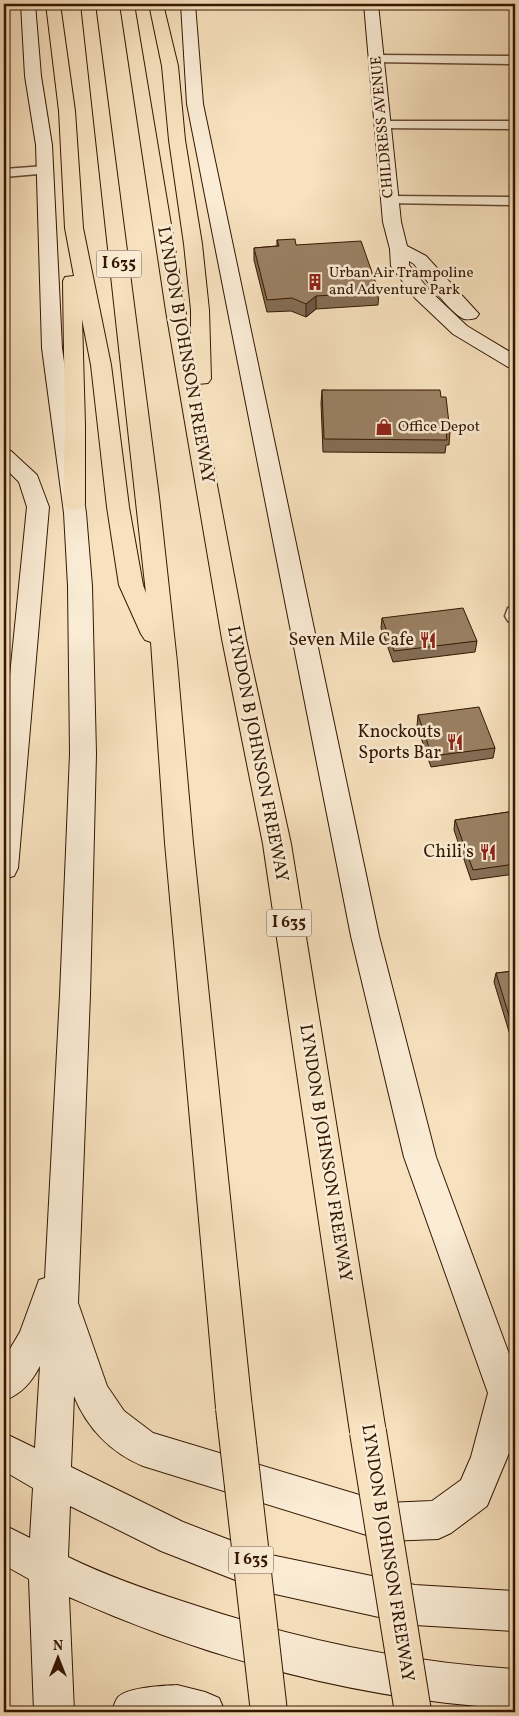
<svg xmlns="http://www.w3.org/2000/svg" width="519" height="1716" viewBox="0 0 519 1716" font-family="Vollkorn,serif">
	<rect width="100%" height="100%" fill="#f7e1be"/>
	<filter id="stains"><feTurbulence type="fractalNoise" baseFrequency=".004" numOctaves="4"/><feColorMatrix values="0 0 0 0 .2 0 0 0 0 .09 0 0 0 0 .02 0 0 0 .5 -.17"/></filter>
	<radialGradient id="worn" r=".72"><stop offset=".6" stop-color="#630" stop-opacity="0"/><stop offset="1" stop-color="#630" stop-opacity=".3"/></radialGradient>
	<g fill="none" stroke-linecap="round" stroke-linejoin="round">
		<g stroke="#664a30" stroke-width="3">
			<g id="street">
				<polygon points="377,55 515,56 515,64 373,62 371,59 373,56"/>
				<polygon points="383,121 515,121 515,129 378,128 376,125 378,122"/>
				<polygon points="45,166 50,167 52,170 50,173 4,177 4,169"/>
				<polygon points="390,196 515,197 515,205 385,203 383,200 385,197"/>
				<polygon points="515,607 515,623 508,621 505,616 508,608"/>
			</g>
		</g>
		<g stroke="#351700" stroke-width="2">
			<g id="secondary">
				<path d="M 21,4 L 35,4 L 41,76 L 52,145 L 62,348 L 86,513 L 92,586 L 96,754 L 90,995 L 78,1303 L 107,1386 L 124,1411 L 153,1433 L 386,1503 L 432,1501 L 461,1480 L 471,1457 L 488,1393 L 404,1157 L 351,936 L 187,104 L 181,4 L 195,4 L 203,104 L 379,936 L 436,1157 L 515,1370 L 515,1455 L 509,1453 L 487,1506 L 451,1533 L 438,1539 L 386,1541 L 143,1466 C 111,1453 87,1428 74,1396 L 71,1467 L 183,1522 L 266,1554 L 415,1585 L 515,1591 L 515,1631 L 415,1625 L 266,1592 L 161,1551 L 70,1506 L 68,1557 C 107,1576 147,1590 188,1603 C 295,1639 403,1662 515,1669 L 515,1709 C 361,1700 210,1660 69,1597 L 74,1712 L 34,1712 L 29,1579 L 4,1565 L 4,1525 L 30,1538 L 33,1488 L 4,1471 L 4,1433 L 35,1448 L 40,1366 C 31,1383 22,1393 4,1401 L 4,1359 L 20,1332 L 39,1280 L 45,1278 L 60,995 L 70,754 L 68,586 L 64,513 L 42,348 L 36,145 L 25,76 Z"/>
				<path d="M 364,4 L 378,4 L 401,222 L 407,246 L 426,256 L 479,314 L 476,318 C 472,319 468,320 464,319 C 450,313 424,277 414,264 L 409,261 L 409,265 L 429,290 L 467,326 L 515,355 L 515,369 L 508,367 L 453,334 L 415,298 L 391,266 L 390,249 L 383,222 Z"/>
				<polygon points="4,449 11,451 37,475 49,507 18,868 14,876 4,879 4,735 27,507 19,482 4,467"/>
				<path d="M 177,1685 L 205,1692 L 219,1698 L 225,1712 L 112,1712 C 113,1708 115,1701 118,1697 C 128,1687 163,1686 177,1685 Z"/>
			</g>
		</g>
		<g stroke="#351700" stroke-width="2">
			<g id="highway">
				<polygon points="46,4 60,4 75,111 83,228 111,365 129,507 143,585 146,593 81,4 95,4 159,497 177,662 193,843 252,1408 247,1421 234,1426 221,1421 216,1408 165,843 151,642 145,640 141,634 119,585 107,507 91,365 82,319 85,425 85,503 82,508 74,510 66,508 63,503 65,425 63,281 65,277 74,276 65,228 59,111"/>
				<polygon points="120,4 134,4 191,344 191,310 184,244 169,140 162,66 149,4 163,4 178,66 185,140 202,244 209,310 211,379 208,383 198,384 246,639 291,844 386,1432 381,1445 368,1450 355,1445 350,1432 263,844 222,639 166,311"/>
			</g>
		</g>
		<use href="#street" fill="#faecd5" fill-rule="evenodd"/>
		<use href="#secondary" fill="#faecd5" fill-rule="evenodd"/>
		<use href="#highway" fill="#f7e1be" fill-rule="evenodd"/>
		<g stroke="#351700" stroke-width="38" stroke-linecap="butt">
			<g id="highway-bridge">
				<polyline points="234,1408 269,1712"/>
				<polyline points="368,1432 413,1712"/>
			</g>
		</g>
		<use href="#highway-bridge" stroke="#f7e1be" stroke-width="36"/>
	</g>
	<g fill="#846e55" stroke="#351700">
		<polygon points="277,240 296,245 379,292 378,305 316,309 306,317 291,311 267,312 254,260 254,248 277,246"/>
		<polygon points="322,390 441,397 450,432 449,445 446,445 445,453 323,452 321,403"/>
		<polygon points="382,618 477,641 475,652 393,662 381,628"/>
		<polygon points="418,715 495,748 493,758 431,767 417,726"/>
		<polygon points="515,811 515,874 471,880 454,830 455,820"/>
		<polygon points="515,971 515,1038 511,1038 494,982 496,973"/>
	</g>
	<polygon fill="#6c5a45" stroke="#351700" points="316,296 316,309 306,317 306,304"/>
	<g fill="#9a8063" stroke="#351700">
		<polygon points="295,239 296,245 361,241 379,292 316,296 306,304 292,298 267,300 254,248 279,246 277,240"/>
		<polygon points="322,390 440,390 441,397 446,397 450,432 446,432 447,440 324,439"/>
		<polygon points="463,608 477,641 394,651 382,618"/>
		<polygon points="479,707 495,748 432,756 418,715"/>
		<polygon points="515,811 515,864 473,870 455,820"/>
		<polygon points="515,971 515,1029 513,1029 496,973"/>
	</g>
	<defs>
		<g id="building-bare" transform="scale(1.35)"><path d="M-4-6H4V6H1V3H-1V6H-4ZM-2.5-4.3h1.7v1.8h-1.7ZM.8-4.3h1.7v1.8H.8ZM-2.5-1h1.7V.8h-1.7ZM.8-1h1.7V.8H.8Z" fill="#8f2418" stroke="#faecd5" stroke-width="2.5" paint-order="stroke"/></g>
		<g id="shop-bare" transform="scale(1.35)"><path d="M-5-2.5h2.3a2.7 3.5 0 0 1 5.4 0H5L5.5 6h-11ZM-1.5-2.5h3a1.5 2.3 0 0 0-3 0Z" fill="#8f2418" stroke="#faecd5" stroke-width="2.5" paint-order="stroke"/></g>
		<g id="restaurant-bare" transform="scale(1.35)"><path d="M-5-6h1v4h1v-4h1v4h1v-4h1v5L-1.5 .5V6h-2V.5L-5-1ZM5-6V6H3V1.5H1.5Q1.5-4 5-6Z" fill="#8f2418" stroke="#faecd5" stroke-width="2.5" paint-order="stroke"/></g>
	</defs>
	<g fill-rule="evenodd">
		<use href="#building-bare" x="315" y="282"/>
		<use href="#shop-bare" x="384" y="427"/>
		<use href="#restaurant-bare" x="428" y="640"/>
		<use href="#restaurant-bare" x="455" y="742"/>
		<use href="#restaurant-bare" x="488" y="852"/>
	</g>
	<g text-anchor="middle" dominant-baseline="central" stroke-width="5" stroke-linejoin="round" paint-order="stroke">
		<g font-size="15" fill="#351700" stroke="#faecd5">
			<text transform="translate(383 127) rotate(-95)">CHILDRESS AVENUE</text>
		</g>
		<g font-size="15" fill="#351700" stroke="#faecd5" text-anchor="start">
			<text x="329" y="273">Urban Air Trampoline<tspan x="329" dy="17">and Adventure Park</tspan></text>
			<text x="398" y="427">Office Depot</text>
		</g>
		<g fill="#faecd5" stroke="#705740" stroke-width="1">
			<rect x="96.5" y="250.5" width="45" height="27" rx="4"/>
			<rect x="266.5" y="909.5" width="45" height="27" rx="4"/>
			<rect x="228.5" y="1546.5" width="45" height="27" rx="4"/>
		</g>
		<g font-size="16" font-weight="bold" fill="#351700">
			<text x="119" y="264">I 635</text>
			<text x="289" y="923">I 635</text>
			<text x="251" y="1560">I 635</text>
		</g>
		<g font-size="18" fill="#351700" stroke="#faecd5">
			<text transform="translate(185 355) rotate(80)">LYNDON B JOHNSON FREEWAY</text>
			<text transform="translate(257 754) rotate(79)">LYNDON B JOHNSON FREEWAY</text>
			<text transform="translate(325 1153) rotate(81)">LYNDON B JOHNSON FREEWAY</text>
			<text transform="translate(387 1553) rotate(81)">LYNDON B JOHNSON FREEWAY</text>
		</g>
		<g font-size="18" fill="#351700" stroke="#faecd5" text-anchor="end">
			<text x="414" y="640">Seven Mile Cafe</text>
			<text x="441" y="732">Knockouts<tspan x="441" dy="21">Sports Bar</tspan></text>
			<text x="474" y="852">Chili's</text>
		</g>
	</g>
	<rect width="519" height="1716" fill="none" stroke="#f7e1be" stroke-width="20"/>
	<rect x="5" y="5" width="509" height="1706" fill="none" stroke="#351700" stroke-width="2.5"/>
	<rect x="10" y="10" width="499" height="1696" fill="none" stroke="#351700"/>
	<g transform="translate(58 1658)" stroke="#faecd5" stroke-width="4" paint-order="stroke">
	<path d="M0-4L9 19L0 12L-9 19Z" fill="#351700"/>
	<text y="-8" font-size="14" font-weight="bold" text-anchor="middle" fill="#351700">N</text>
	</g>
	<rect width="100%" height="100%" filter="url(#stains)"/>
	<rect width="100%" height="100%" fill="url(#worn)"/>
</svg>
